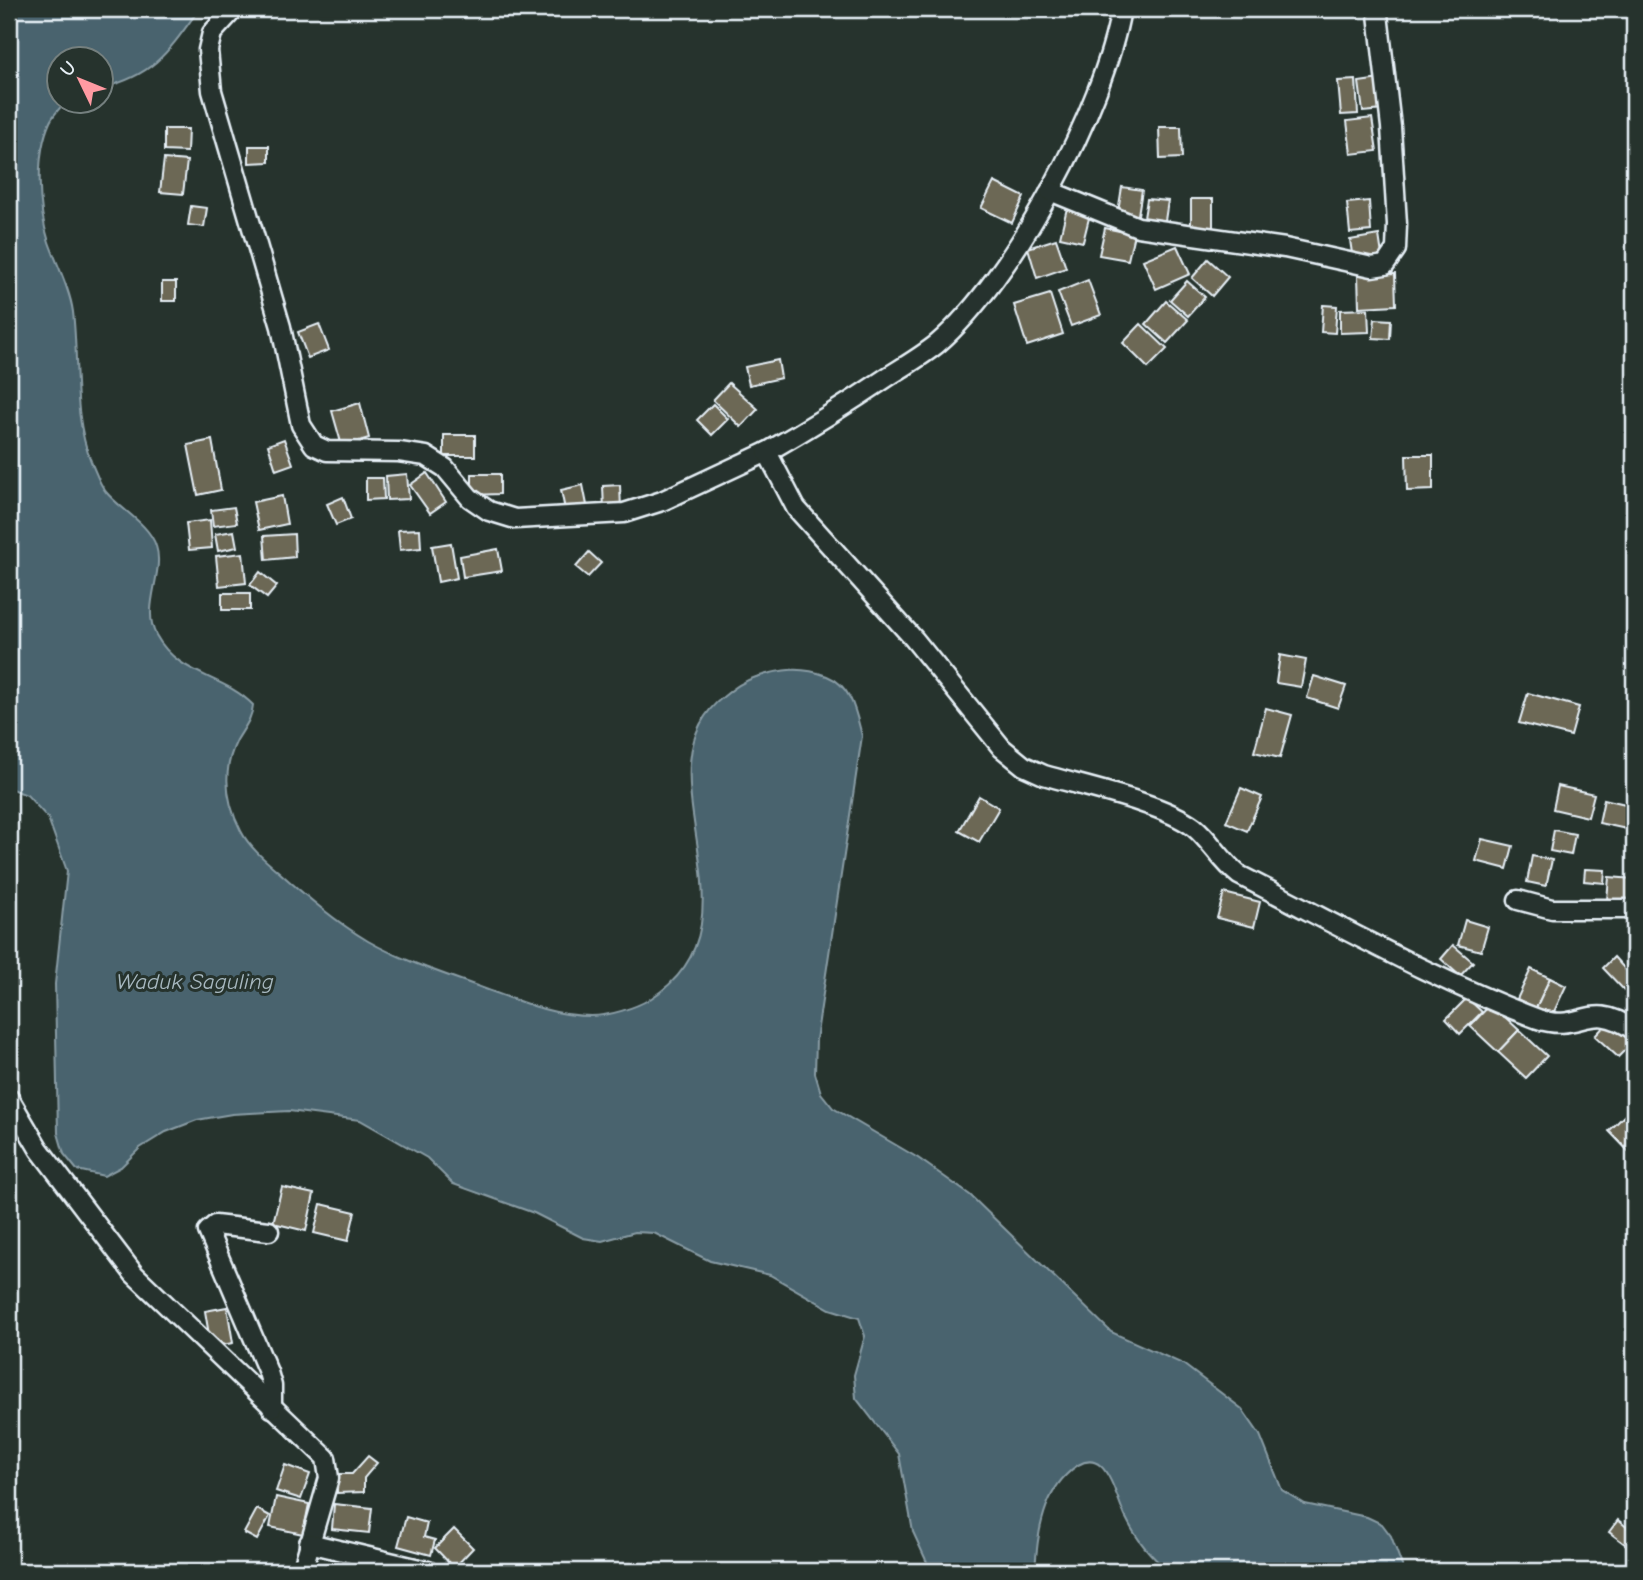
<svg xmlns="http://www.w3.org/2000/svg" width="1643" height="1580" viewBox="0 0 1643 1580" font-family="'Comic Neue',sans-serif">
	<rect width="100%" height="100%" fill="#26332d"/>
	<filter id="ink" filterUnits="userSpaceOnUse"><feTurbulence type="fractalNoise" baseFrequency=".0143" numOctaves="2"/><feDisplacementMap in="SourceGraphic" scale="14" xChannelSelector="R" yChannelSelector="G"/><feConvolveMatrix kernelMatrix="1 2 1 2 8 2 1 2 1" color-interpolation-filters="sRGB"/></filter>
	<g filter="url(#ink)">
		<path fill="#49646e" stroke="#899ca5" stroke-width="2" d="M 9,9 L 199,9 C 169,51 155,75 102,88 L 102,60 L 60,60 L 60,102 L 65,102 C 60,108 53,115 50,122 C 35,155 38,209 49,242 C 57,265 70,289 73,312 C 79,363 72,416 92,464 C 96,473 100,485 106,492 C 121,510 149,524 156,546 C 165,572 141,607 156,635 C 179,677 223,674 253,705 C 252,719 244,728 237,740 C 222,770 226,802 241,831 C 249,847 266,861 279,872 C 307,897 336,922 368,941 C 405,962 448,975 488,990 C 521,1002 555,1016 591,1016 C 609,1016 635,1008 650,999 C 772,923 631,770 723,697 C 734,688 743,681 756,677 C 782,669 801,666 827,676 C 852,686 856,713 862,736 L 816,1040 L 815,1073 L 821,1093 L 833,1108 L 918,1158 L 970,1195 L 1111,1332 L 1183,1364 L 1242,1409 L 1260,1435 L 1282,1490 L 1305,1504 L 1367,1517 L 1382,1524 L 1391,1536 L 1404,1571 L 1169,1571 C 1151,1557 1135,1537 1125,1516 C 1113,1490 1104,1436 1066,1475 C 1042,1499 1037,1538 1035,1571 L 931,1571 L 913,1532 L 899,1454 L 856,1398 L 854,1375 L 865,1336 L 859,1318 L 830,1309 L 770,1275 L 710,1261 L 654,1233 L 635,1232 L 602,1241 L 583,1238 L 534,1213 L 453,1184 L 427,1158 L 360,1120 L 289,1111 L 232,1114 L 197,1120 L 166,1132 L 140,1148 L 121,1167 L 104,1176 L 77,1170 L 64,1154 L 58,1133 L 55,984 L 67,871 L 48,818 L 27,795 L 9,788 Z"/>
		<g fill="#6c6755" stroke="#e8f1f8" stroke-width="2">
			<polygon points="1380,79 1383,110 1363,112 1359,82"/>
			<polygon points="1356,80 1358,114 1341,115 1338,81"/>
			<polygon points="1372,118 1377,151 1351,154 1347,121"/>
			<polygon points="1159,127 1181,127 1182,158 1160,159"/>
			<polygon points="164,129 188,129 187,152 164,151"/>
			<polygon points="249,146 269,146 269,162 249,163"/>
			<polygon points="164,159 187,161 183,194 160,192"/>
			<polygon points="994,182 1024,197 1012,223 981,208"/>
			<polygon points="1122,187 1142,190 1137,221 1117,218"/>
			<polygon points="1147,199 1168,201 1164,227 1143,224"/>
			<rect x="1191" y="199" width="22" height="32"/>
			<polygon points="1369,201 1371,231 1350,233 1347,203"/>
			<polygon points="191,206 207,208 204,227 188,225"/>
			<polygon points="1067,208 1090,214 1083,242 1060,237"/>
			<polygon points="1105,228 1134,234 1128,260 1099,255"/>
			<polygon points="1379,235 1382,255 1353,260 1350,240"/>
			<polygon points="1056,239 1066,268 1037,278 1028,248"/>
			<polygon points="1177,246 1190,274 1156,289 1143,260"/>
			<polygon points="1208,259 1228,277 1212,296 1192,278"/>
			<polygon points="1395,274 1396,305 1359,307 1358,275"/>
			<polygon points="1088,280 1101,315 1071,326 1058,292"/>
			<polygon points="1187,281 1205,297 1188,316 1170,300"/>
			<rect x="162" y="282" width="14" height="19"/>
			<polygon points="1050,294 1063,334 1027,346 1014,305"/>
			<polygon points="1166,301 1188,320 1167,343 1146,324"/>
			<polygon points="1323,305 1337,306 1335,333 1321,332"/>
			<polygon points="1368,309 1369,332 1340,333 1340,310"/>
			<polygon points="1375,319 1391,320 1390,339 1373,338"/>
			<polygon points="319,324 329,350 308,358 298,332"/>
			<polygon points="1141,324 1167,349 1148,368 1123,343"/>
			<polygon points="778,360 781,378 749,385 745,367"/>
			<polygon points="729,383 758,409 741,427 713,400"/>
			<polygon points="360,403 369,438 342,446 332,411"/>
			<polygon points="713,404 728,419 712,435 697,420"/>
			<rect x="444" y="435" width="31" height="21"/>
			<polygon points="284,439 293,464 276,470 268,445"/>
			<polygon points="212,440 221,490 198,495 188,445"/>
			<polygon points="1406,455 1433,455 1433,490 1407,491"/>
			<polygon points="427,473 446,502 430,513 410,485"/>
			<polygon points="407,474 409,499 387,500 386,476"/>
			<polygon points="472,474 500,474 500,494 472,495"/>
			<polygon points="366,478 383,478 384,499 366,500"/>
			<polygon points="583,485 587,505 565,510 561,490"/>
			<polygon points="620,485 621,509 604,510 603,486"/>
			<polygon points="282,496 287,524 259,530 253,502"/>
			<polygon points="343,497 351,519 336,525 327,504"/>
			<polygon points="234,507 237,523 213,526 211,510"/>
			<polygon points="210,520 212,548 189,550 186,523"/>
			<polygon points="420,529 421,548 400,550 398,530"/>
			<polygon points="234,531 237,547 218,551 215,534"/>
			<polygon points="294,534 295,557 266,560 264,536"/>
			<polygon points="451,543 457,578 438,582 432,546"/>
			<polygon points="498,549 502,571 463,577 460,556"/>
			<polygon points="589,552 601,563 588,577 576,567"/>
			<polygon points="243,553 246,583 219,586 216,556"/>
			<polygon points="260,572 277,586 267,598 250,585"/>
			<rect x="222" y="593" width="28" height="17"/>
			<polygon points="1280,655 1306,660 1301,687 1276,683"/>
			<polygon points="1314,676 1346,686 1338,708 1307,698"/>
			<polygon points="1528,693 1579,707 1571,736 1519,723"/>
			<polygon points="1266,708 1292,715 1280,758 1254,752"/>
			<polygon points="1558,786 1594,794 1588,817 1553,809"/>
			<polygon points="1241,788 1262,797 1247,831 1226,822"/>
			<polygon points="979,796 999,808 979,842 959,831"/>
			<polygon points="1604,799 1634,806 1631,830 1599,823"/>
			<polygon points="1554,830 1575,834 1571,855 1550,851"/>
			<polygon points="1482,839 1513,846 1507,869 1476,861"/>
			<polygon points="1532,856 1552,860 1546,886 1527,882"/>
			<polygon points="1585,869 1605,870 1604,883 1584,881"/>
			<polygon points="1609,877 1634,879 1634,902 1607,900"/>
			<polygon points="1224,893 1260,902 1254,927 1217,918"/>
			<polygon points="1465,920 1488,927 1481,951 1458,945"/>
			<polygon points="1453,945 1473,962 1460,976 1441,959"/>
			<polygon points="1614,957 1634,979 1624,990 1603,968"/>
			<polygon points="1531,969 1550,978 1536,1008 1517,999"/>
			<polygon points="1550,978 1566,986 1552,1016 1536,1008"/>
			<polygon points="1467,998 1482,1012 1460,1034 1446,1019"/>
			<polygon points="1491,1004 1519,1030 1498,1052 1470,1026"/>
			<polygon points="1610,1020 1633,1042 1618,1057 1595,1036"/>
			<polygon points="1519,1030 1547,1056 1526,1078 1498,1052"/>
			<polygon points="1626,1114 1634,1122 1634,1157 1609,1131"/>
			<polygon points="282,1187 314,1194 306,1231 273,1223"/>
			<polygon points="321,1204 355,1212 348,1241 314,1233"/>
			<polygon points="227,1307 233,1343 211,1347 205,1311"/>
			<polygon points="368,1456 377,1463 364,1478 364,1492 337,1493 337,1474 352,1474"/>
			<polygon points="285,1465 310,1474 301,1499 276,1491"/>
			<polygon points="276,1497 309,1504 303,1534 270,1527"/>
			<polygon points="334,1504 372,1508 369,1533 332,1529"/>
			<polygon points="257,1509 270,1516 257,1540 244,1533"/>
			<polygon points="406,1517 427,1523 424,1537 435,1540 431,1555 398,1546"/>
			<polygon points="1618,1520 1634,1533 1633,1550 1609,1532"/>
			<polygon points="454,1529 473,1548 454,1568 435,1548"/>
		</g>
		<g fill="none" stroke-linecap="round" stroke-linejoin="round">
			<g stroke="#e8f1f8" stroke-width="23">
				<g id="minor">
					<polyline points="234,9 212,33 208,50 212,91 281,327 301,425 314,445 327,451 399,452 426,456 445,468 470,498 489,511 515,519 624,513 662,501 767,452"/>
					<path d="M 1121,9 C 1104,108 1014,278 937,344 C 922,356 905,366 889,376 C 849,403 809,428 767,452 L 796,508 L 914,639 L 1002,748 L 1024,766 L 1044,775 C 1085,787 1162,803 1194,827 C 1211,841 1221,861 1239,875 C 1338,925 1434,980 1538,1019 C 1582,1034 1588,998 1634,1030"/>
					<polyline points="1050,191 1138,227 1285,248 1372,267 1385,265 1396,249 1397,224 1391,127 1378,14"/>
					<polyline points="1518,900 1552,909 1634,909"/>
					<polyline points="9,1098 39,1149 134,1274 326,1458 329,1478 302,1571"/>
					<polyline points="269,1231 215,1225 208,1231 268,1372 272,1386 272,1408"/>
					<polyline points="309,1543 428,1571"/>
				</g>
			</g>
			<use href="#minor" stroke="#26332d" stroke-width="18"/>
		</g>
	</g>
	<g text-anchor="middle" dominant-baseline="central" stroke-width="6" stroke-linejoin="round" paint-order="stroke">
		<g font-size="23" font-style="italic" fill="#a8b9c1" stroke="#26332d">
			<text x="195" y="981">Waduk Saguling</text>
		</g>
	</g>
	<rect width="1643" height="1580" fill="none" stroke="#26332d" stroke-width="35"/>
	<rect x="18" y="18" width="1608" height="1545" fill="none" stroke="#e8f1f8" stroke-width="2.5" filter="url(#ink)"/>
	<g transform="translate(80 80) rotate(313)"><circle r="33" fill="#26332d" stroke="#747f7e" stroke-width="2"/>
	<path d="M0-5L12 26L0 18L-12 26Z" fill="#ff9aa2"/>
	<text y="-10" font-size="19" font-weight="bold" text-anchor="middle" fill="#e8f1f8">U</text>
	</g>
</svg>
